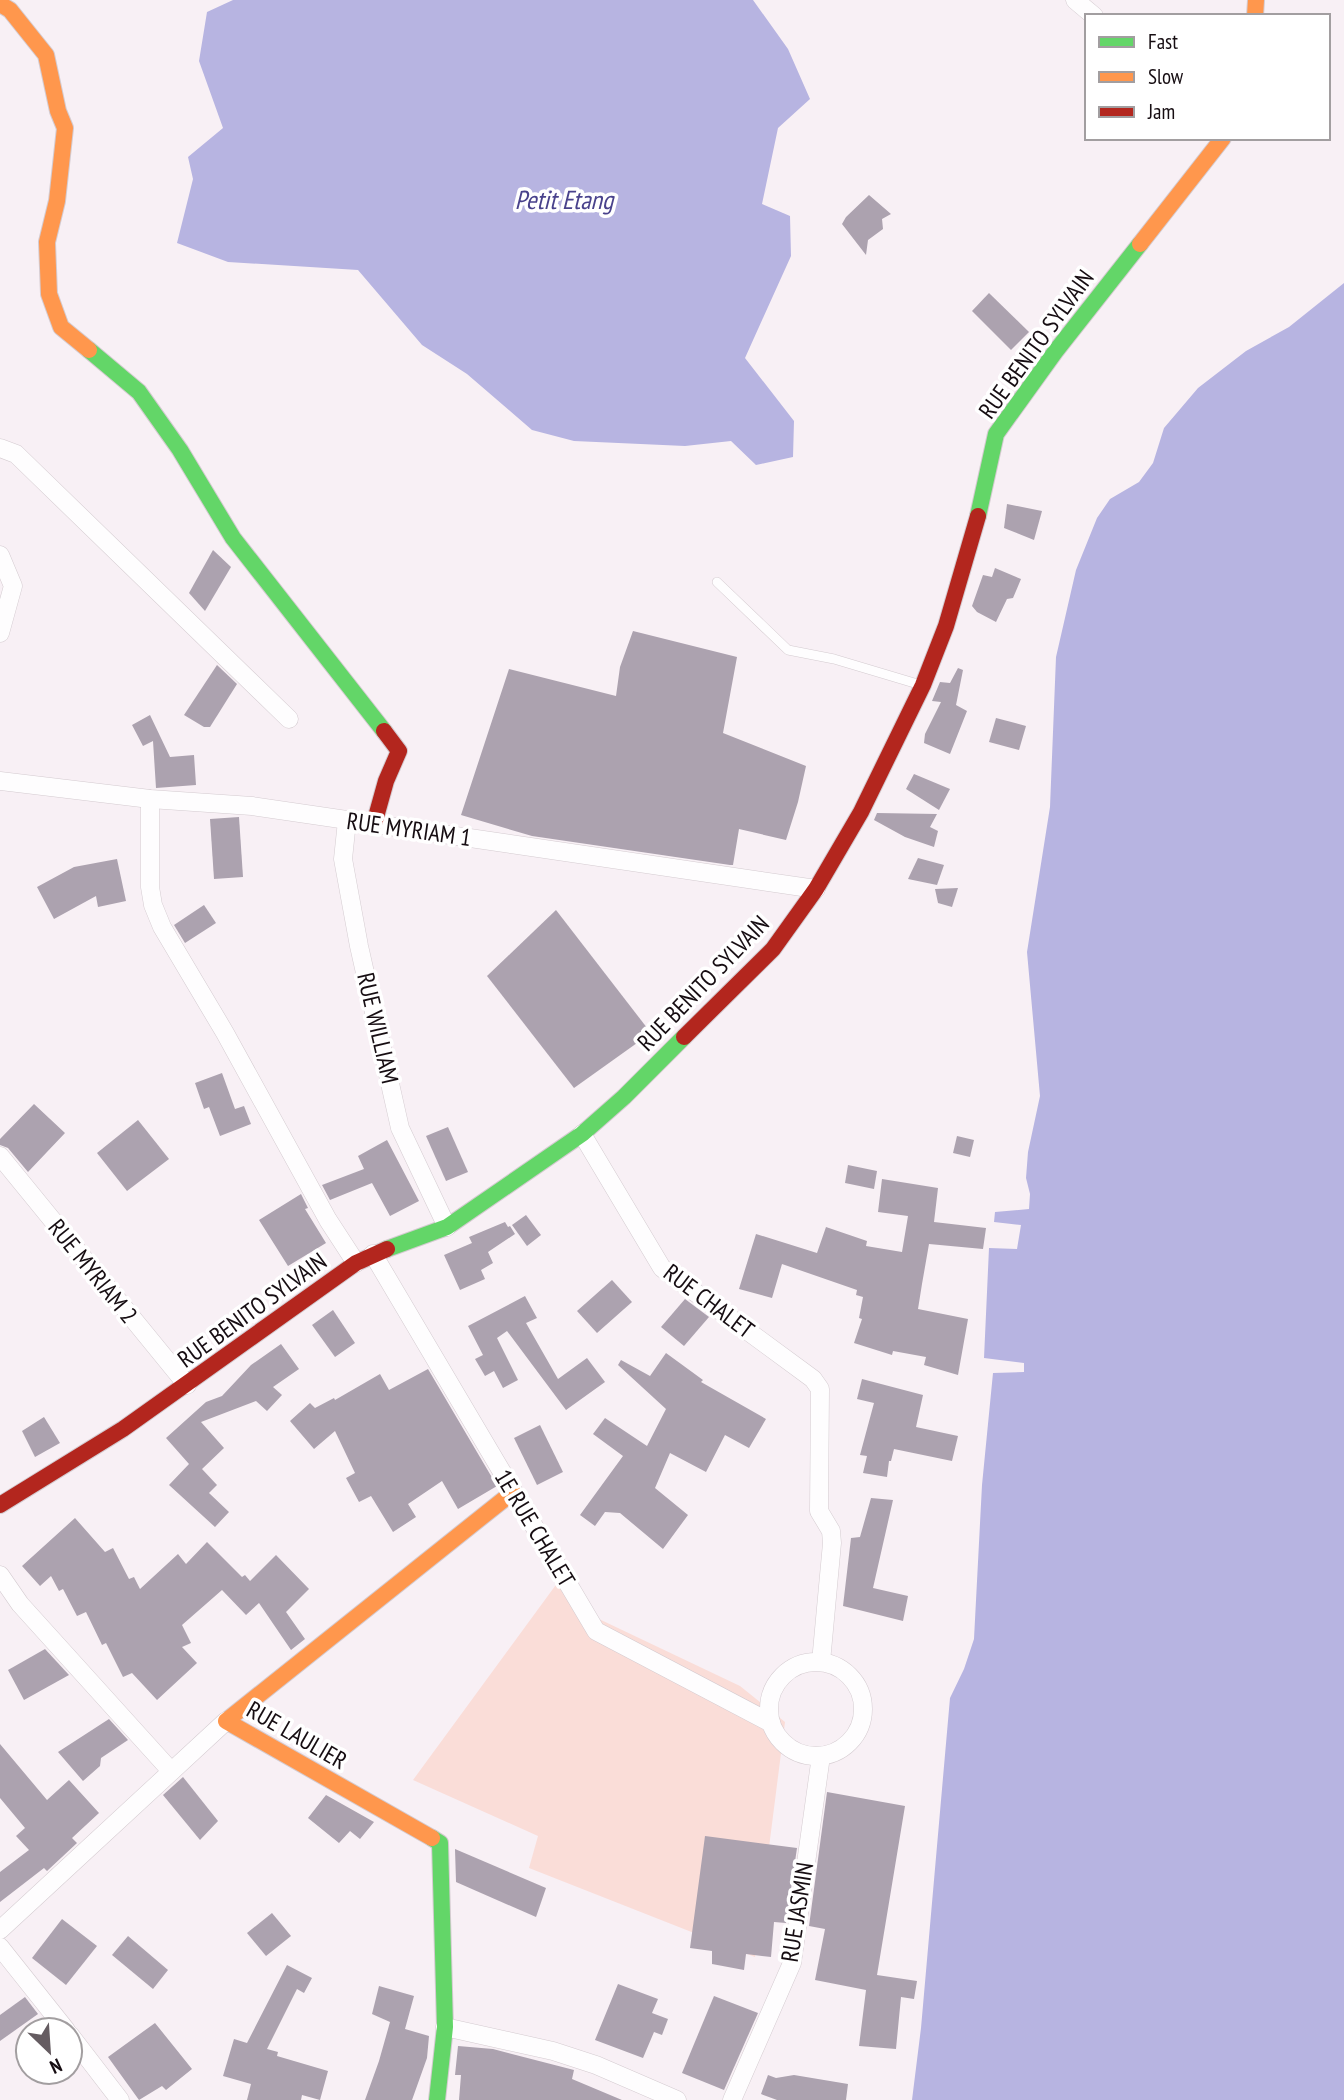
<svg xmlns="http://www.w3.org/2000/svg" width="1344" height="2100" viewBox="0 0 1344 2100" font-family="'PT Sans Narrow',sans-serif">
	<rect width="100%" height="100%" fill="#f8f0f5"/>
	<polygon fill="#faddd8" points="558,1582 580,1610 740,1686 785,1722 755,1957 529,1868 538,1836 413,1780"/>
	<g fill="#b7b4e1">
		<polygon points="233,0 753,0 788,49 810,99 778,128 762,204 790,216 791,256 745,358 794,421 793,457 756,465 731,441 685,446 574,441 532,430 467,374 422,345 358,270 228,262 177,243 193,179 188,157 223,128 199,61 207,12"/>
		<polygon points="1344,283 1344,2100 912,2100 921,2028 950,1698 964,1669 974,1639 982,1485 993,1373 1024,1372 1024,1363 984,1358 989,1248 1017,1249 1021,1225 994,1222 995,1212 1029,1209 1030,1194 1026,1178 1028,1152 1040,1096 1027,952 1050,807 1056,657 1076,570 1097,518 1110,499 1139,482 1153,463 1164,428 1198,388 1246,351 1289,327"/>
	</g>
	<g fill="#aca2af">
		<polygon points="869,195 891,214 882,219 883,229 868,240 866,255 842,224 846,217"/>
		<polygon points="989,293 1029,332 1011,350 972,311"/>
		<polygon points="1007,504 1042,511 1034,540 1004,528"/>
		<polygon points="213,550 231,567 205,611 189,593"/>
		<polygon points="995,568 1021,579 1013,598 1007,599 996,622 977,612 972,606 983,575 992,577"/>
		<polygon points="633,631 737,657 723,733 806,766 798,802 786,840 739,829 733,865 730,865 532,836 461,815 509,669 616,696 620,667"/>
		<polygon points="217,665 237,684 210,727 204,727 184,715"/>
		<polygon points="958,668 963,670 956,705 967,711 950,754 924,743 925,734 941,702 932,701 940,682 950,683"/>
		<polygon points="150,715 170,757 194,755 196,785 156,788 153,741 143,746 132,725"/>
		<polygon points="996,718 1026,726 1019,750 989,742"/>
		<polygon points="914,774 950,789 939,810 906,789"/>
		<polygon points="877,813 937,814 930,827 938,831 934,847 905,837 874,820"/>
		<polygon points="239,817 243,877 214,879 210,819"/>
		<polygon points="918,858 944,865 937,885 908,879"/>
		<polygon points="117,859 126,901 98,907 96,896 54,919 37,887 74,867"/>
		<polygon points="958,888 952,907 938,903 935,889"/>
		<polygon points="204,905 216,923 185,943 174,925"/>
		<polygon points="556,910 651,1033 574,1088 487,976"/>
		<polygon points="222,1073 235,1109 244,1106 251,1124 220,1136 209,1107 204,1109 195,1083"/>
		<polygon points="34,1104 65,1133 28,1172 8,1148 0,1145 0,1139"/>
		<polygon points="138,1120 169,1159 127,1191 97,1153"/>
		<polygon points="448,1127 468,1172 446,1181 426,1136"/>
		<polygon points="957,1136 974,1140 970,1157 953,1153"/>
		<polygon points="387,1140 419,1201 390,1216 372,1183 330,1200 322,1185 364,1169 358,1156"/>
		<polygon points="848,1165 877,1171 874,1189 845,1183"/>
		<polygon points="882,1179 938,1188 934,1222 986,1228 983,1249 929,1244 922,1284 918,1309 968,1319 958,1375 924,1365 926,1357 893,1351 892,1355 854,1343 862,1319 859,1318 863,1297 856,1295 857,1290 782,1264 772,1298 739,1289 756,1234 817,1253 826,1227 867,1241 866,1246 902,1252 908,1216 878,1212"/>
		<polygon points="301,1194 308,1208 305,1209 326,1243 288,1266 259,1220"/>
		<polygon points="526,1215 541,1235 527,1246 512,1225"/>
		<polygon points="505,1222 508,1227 510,1226 515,1234 488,1252 493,1263 481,1270 485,1279 460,1290 444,1255 472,1243 469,1237"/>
		<polygon points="612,1280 632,1302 597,1333 577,1311"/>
		<polygon points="525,1296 537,1318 526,1323 558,1379 587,1358 605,1382 566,1410 507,1331 497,1338 518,1380 503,1388 494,1371 485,1376 475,1359 483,1355 468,1326"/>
		<polygon points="685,1299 709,1317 684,1346 661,1327"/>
		<polygon points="333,1310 355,1343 335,1357 312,1325"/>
		<polygon points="281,1344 299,1369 273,1387 282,1395 267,1411 256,1401 201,1422 224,1448 202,1469 217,1485 209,1493 229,1512 215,1527 169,1485 189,1464 166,1438 206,1402 222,1396 251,1365"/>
		<polygon points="666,1353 703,1380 701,1382 766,1419 749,1448 725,1435 706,1472 670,1453 655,1488 688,1515 663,1549 620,1513 605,1512 595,1526 580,1515 623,1456 593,1434 605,1418 647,1446 666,1409 618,1365 621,1360 650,1376"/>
		<polygon points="428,1369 497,1486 458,1509 442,1481 408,1504 416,1517 393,1532 371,1496 359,1502 346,1478 355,1473 335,1431 314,1449 290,1421 310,1403 315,1408 334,1398 335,1400 380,1374 389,1390"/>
		<polygon points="862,1379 923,1395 916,1427 958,1436 952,1461 894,1449 891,1461 889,1461 887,1477 863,1473 867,1456 860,1455 874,1403 857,1399"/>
		<polygon points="44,1417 60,1443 35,1457 22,1431"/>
		<polygon points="540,1425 563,1472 537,1485 514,1438"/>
		<polygon points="871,1498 893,1500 873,1588 908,1596 903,1621 843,1606 851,1538 860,1537"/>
		<polygon points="75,1518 105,1552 113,1548 129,1579 134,1577 140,1589 178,1554 186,1564 207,1542 242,1577 245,1575 250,1581 276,1555 309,1589 286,1612 305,1639 291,1650 259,1603 246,1615 222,1590 182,1625 191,1643 182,1647 197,1663 157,1700 132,1673 123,1677 106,1643 102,1645 86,1612 77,1616 63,1589 59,1591 51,1576 40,1586 22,1566"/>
		<polygon points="45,1649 69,1675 24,1700 8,1670"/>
		<polygon points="109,1719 128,1740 101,1758 100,1766 83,1781 58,1752"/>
		<polygon points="0,1744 47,1800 69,1780 99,1813 72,1838 77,1843 47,1871 44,1868 0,1902 0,1872 29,1850 16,1836 25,1828 0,1798"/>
		<polygon points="183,1777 218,1821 200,1840 163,1795"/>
		<polygon points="827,1792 905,1806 877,1975 917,1981 914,1999 901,1997 896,2049 859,2046 866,1990 815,1980 825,1929 809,1926"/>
		<polygon points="326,1795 374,1822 360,1839 350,1831 339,1843 308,1818"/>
		<polygon points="705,1836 797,1848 786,1923 774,1922 771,1957 746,1954 744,1970 712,1964 712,1951 690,1948"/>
		<polygon points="455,1849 546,1888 536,1917 456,1882"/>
		<polygon points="272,1913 291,1936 266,1956 247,1933"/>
		<polygon points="62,1919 97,1946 66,1985 32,1958"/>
		<polygon points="128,1936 168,1970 153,1989 112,1955"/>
		<polygon points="287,1965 312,1978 304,1993 297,1989 267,2049 278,2052 277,2056 328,2071 320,2100 302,2095 301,2100 247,2100 251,2084 223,2076 234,2039 247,2043"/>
		<polygon points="618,1984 658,1999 652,2013 668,2019 662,2035 654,2032 643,2058 595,2040"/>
		<polygon points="379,1986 414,1996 405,2029 429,2036 427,2058 412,2100 365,2100 379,2061 390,2022 372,2014"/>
		<polygon points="714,1996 758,2013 724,2090 682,2073"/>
		<polygon points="25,1997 38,2014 0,2041 0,2015"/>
		<polygon points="155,2023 192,2069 166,2090 162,2086 139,2100 108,2057"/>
		<polygon points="458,2046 493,2049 574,2070 572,2079 622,2100 459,2100 461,2075 455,2075"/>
		<polygon points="768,2075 776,2078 794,2075 848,2084 846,2100 777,2100 761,2094"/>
	</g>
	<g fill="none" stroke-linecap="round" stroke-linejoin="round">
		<g stroke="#d4cbd0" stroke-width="10">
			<polyline id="lane" points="717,582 788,650 834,659 921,685"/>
		</g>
		<g stroke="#d4cbd0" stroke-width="19">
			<g id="street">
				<polyline points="1075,0 1094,16"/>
				<polyline points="0,448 16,454 289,719"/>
				<polyline points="0,555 13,586 0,633"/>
				<polyline points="0,781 150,799 252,806 816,889"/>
				<polyline points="150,799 150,887 153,905 162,927 225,1033 328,1220 356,1263"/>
				<polyline points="347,821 343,859 359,946 400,1128 447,1227"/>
				<polyline points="582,1134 662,1268 813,1379 820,1389 819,1511 831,1531 832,1543 821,1662"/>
				<polyline points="0,1156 187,1385"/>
				<polyline points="373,1254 596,1631 771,1723"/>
				<polyline points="0,1575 20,1604 171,1771"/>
				<circle cx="816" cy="1709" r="47"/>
				<polyline points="0,1930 226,1721"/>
				<polyline points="0,1947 66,2030"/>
				<polyline points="445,2027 553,2051 596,2065 677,2100"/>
				<polyline points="70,2035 120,2100"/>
				<polyline points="732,2100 792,1963 821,1756"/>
			</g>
		</g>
		<g stroke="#d4cbd0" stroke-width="18">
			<g id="fast">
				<polyline points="89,350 139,392 180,450 233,538 384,731"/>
				<polyline points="978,516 996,434 1055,352 1140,244"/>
				<polyline points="387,1249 447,1227 582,1134 624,1097 684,1037"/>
				<polyline points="432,1838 440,1843 445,2027 437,2100"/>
			</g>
		</g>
		<g stroke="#d4cbd0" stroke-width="18">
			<g id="slow">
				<polyline points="0,4 10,10 46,55 58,111 65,128 57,201 47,242 49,294 61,327 89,350"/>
				<polyline points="1255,16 1256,0"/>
				<polyline points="1140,244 1223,138"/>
				<polyline points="432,1838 226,1721 513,1492"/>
			</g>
		</g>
		<g stroke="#d4cbd0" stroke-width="18">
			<g id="jam">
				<polyline points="374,824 386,781 399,751 384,731"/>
				<polyline points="684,1037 773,949 816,889 861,812 923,685 946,626 978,516"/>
				<polyline points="0,1505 123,1429 356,1263 387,1249"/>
			</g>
		</g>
		<use href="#lane" stroke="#fefdfe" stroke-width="9"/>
		<use href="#street" stroke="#fefdfe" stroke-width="18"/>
		<use href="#fast" stroke="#63d668" stroke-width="16"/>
		<use href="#slow" stroke="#ff974d" stroke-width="16"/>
		<use href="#jam" stroke="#b3261e" stroke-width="16"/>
	</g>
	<g text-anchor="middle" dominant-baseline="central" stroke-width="7" stroke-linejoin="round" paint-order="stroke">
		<g font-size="24" fill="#160d12" stroke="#fff">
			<text transform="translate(1036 344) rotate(-54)">RUE BENITO SYLVAIN</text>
			<text transform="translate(409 829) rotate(8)">RUE MYRIAM 1</text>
			<text transform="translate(703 983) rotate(-46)">RUE BENITO SYLVAIN</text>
			<text transform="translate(378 1028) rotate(77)">RUE WILLIAM</text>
			<text transform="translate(93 1271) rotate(51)">RUE MYRIAM 2</text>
			<text transform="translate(709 1301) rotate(37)">RUE CHALET</text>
			<text transform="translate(252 1310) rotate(-36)">RUE BENITO SYLVAIN</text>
			<text transform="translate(535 1528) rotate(59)">1E RUE CHALET</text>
			<text transform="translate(297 1735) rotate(30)">RUE LAULIER</text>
			<text transform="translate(797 1912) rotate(-81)">RUE JASMIN</text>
		</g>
		<g font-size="26" font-style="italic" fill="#49428c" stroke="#fff">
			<text x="564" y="199">Petit Etang</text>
		</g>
	</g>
	<rect x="1085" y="14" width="245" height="126" fill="#ffffff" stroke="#a29ea0" stroke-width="2"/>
	<rect x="1099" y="37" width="35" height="10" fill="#63d668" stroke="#a29ea0" stroke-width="2"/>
	<text x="1148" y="49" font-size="21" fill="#160d12">Fast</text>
	<rect x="1099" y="72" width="35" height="10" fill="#ff974d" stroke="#a29ea0" stroke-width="2"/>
	<text x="1148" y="84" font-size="21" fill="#160d12">Slow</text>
	<rect x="1099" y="107" width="35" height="10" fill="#b3261e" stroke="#a29ea0" stroke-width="2"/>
	<text x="1148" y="119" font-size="21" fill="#160d12">Jam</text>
	<g transform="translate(49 2051) rotate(155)"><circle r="33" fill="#ffffff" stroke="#a29ea0" stroke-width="2"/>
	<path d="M0-5L12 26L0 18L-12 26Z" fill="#655c61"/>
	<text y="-10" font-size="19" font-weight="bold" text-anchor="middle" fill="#160d12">N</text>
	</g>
</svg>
